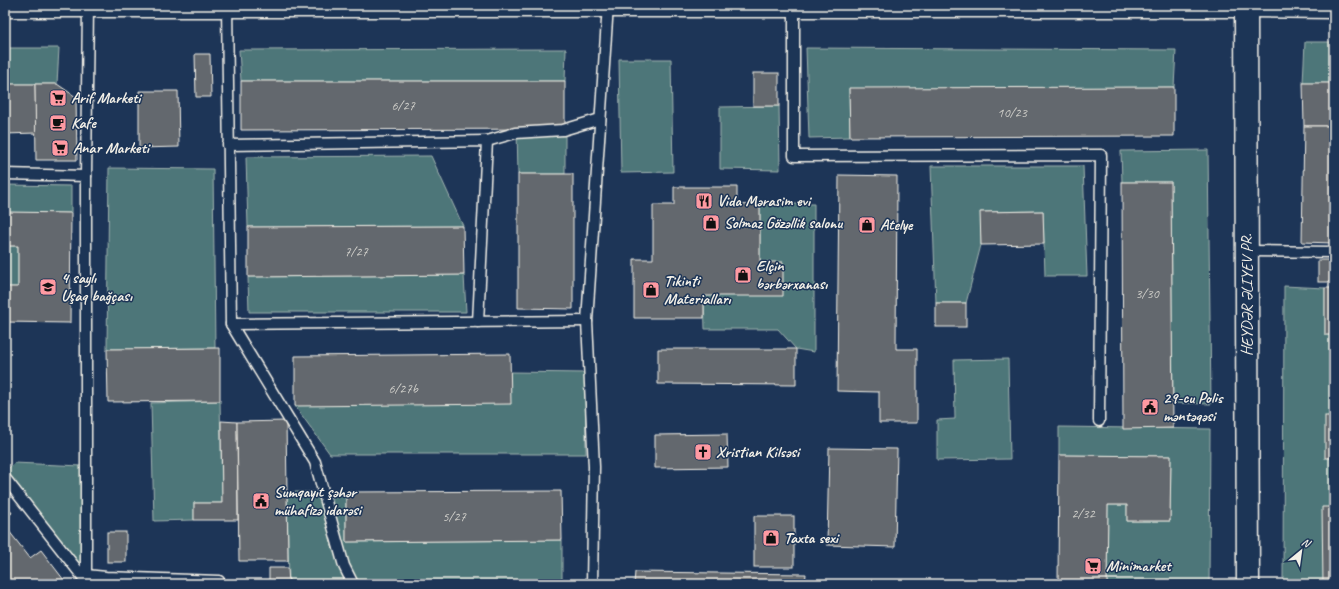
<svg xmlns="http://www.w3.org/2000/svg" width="1339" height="589" viewBox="0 0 1339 589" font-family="Caveat,sans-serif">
	<rect width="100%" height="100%" fill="#1d3557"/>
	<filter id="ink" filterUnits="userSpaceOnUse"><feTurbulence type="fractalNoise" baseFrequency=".025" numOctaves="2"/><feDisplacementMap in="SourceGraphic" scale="8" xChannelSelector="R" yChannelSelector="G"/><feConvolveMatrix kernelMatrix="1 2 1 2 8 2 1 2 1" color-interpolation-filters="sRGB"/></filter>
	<g filter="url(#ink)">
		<g fill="#4e7679" stroke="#a1b4b0">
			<polygon points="1305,42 1334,42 1334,83 1303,83"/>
			<polygon points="5,48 59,48 57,84 5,84"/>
			<polygon points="806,48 1176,50 1174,87 849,89 850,137 809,138"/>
			<polygon points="566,49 565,81 241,81 239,50"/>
			<polygon points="619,59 671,59 673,172 621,173"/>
			<polygon points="779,106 780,170 720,169 720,107"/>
			<polygon points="517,129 565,129 565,174 518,174"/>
			<polygon points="1208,150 1211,404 1173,403 1171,182 1122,182 1121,151"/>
			<polygon points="431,156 463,226 248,227 246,157"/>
			<polygon points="931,166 1083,166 1087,276 1045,276 1043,211 981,212 981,245 966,303 936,303"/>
			<polygon points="109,168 213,169 215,348 107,349"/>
			<polygon points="5,185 71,186 71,213 7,213 7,246 18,246 18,287 5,287"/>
			<polygon points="760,204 814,204 814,352 796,349 778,329 705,329 704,296 760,262"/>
			<polygon points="464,275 466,312 249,312 248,277"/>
			<polygon points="1284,286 1325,288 1325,335 1334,335 1334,507 1323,584 1283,584"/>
			<polygon points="1008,359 1010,459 937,460 937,420 955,419 954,360"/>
			<polygon points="510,372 585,373 586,454 330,454 295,406"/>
			<polygon points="220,401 222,503 194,503 194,520 154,521 151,403"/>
			<polygon points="1059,427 1210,429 1209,584 1107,584 1108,505 1127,505 1127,521 1170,521 1171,456 1059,455"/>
			<polygon points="14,463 82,466 81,570 5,472"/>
			<polygon points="287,492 346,492 346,542 562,540 562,584 289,584"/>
		</g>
		<g fill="#63686e" stroke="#f4f1e8">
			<polygon points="195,54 210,54 211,97 196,97"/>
			<rect x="753" y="73" width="26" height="33"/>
			<polygon points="241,81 565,81 565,129 241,130"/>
			<polygon points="1303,83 1334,83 1334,126 1304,126"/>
			<polygon points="5,84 35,84 36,133 5,134"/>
			<polygon points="35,84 57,84 76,97 77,160 36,160"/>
			<polygon points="1174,87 1174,136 850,137 849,88"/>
			<polygon points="139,91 178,91 179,147 139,148"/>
			<polygon points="1304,126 1334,126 1334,243 1302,242"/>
			<polygon points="518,174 573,174 573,309 518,308"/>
			<polygon points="839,175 897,176 896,349 917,349 917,423 879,423 879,392 837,391"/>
			<polygon points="1122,182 1171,182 1173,428 1123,429"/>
			<polygon points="674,187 737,187 737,205 760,204 760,262 783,262 783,296 704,296 704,318 634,318 634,259 653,259 653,205 674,205"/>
			<polygon points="1043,211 1044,244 981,245 980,212"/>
			<polygon points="7,212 71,213 70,323 5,322 5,287 18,287 18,246 7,246"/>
			<polygon points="463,226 464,275 248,277 248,227"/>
			<rect x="1318" y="260" width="16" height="22"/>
			<rect x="1325" y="288" width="9" height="47"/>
			<rect x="936" y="303" width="30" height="24"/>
			<polygon points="220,348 220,401 108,402 107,349"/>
			<polygon points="658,349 796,349 796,385 658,384"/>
			<polygon points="510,354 511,404 295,406 295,356"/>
			<rect x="1325" y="416" width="9" height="42"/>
			<polygon points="221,421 237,422 238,520 194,520 194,503 222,503"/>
			<polygon points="286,421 288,561 239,561 237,422"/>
			<polygon points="727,434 728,467 655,468 655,435"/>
			<polygon points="829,448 897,449 895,547 827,545"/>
			<polygon points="1059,455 1171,456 1170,521 1127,521 1127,505 1108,505 1107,584 1058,584"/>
			<polygon points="561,491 562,540 346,542 346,492"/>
			<polygon points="5,503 12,513 5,518"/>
			<polygon points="1322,507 1334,507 1334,584 1323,584"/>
			<rect x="754" y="516" width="40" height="51"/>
			<polygon points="5,526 30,558 41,550 67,584 5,584"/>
			<rect x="107" y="532" width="19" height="30"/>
			<polygon points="269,568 288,568 289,584 269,584"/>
			<polygon points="635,572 806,574 805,584 634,584"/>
		</g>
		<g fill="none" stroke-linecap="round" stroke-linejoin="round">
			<g stroke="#f4f1e8" stroke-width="13">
				<g id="service">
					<polyline points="227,5 231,324 587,321"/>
					<polyline points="794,5 794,156 1101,155 1099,421"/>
					<polyline points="487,141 515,133 563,130 600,119"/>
					<polyline points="228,145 487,141 478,322"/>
					<polyline points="5,174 86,176"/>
					<polyline points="1247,251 1334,252"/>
					<polyline points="231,324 315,462 344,566 353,584"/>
					<polyline points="5,478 86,581"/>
					<polyline points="86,575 106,577 219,581"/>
					<polyline points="82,584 86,581 86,176 88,6"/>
					<polyline points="592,584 594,467 587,321 608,5"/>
				</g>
			</g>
			<g stroke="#f4f1e8" stroke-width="25">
				<polyline id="tertiary" points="5,6 1246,6"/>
			</g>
			<g stroke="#f4f1e8" stroke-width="25">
				<g id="secondary">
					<polyline points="1246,5 1248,584"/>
					<polyline points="1246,6 1334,7"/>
				</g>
			</g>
			<use href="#service" stroke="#1d3557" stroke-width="10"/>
			<use href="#tertiary" stroke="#1d3557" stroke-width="22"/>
			<use href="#secondary" stroke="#1d3557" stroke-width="22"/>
		</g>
	</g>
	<defs>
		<g id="supermarket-square" transform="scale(0.9)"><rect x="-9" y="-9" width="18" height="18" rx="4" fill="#ff9aa2" stroke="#1d3557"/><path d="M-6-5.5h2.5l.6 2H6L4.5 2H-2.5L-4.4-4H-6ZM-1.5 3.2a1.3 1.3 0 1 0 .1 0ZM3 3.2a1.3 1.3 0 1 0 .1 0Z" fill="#111"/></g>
		<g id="cafe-square" transform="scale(0.9)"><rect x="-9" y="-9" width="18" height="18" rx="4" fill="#ff9aa2" stroke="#1d3557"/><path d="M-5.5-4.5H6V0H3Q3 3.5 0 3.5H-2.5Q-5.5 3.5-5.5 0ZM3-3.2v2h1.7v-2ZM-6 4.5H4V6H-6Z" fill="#111"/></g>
		<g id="restaurant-square" transform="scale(0.9)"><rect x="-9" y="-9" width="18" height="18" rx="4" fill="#ff9aa2" stroke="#1d3557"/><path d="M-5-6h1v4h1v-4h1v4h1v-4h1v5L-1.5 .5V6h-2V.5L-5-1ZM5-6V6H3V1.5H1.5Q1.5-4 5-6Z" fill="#111"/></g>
		<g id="shop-square" transform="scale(0.9)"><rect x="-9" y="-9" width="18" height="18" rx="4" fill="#ff9aa2" stroke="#1d3557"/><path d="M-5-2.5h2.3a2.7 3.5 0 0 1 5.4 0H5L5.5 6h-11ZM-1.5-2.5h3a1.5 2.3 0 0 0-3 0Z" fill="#111"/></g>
		<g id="school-square" transform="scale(0.9)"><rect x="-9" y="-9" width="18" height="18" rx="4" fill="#ff9aa2" stroke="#1d3557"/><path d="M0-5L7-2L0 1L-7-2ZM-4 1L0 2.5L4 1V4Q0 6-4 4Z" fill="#111"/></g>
		<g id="civic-square" transform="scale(0.9)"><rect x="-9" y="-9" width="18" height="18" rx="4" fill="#ff9aa2" stroke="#1d3557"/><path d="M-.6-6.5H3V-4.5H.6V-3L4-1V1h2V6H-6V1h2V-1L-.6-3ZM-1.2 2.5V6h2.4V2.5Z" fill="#111"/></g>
		<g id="church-square" transform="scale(0.9)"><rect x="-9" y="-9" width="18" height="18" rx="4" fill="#ff9aa2" stroke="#1d3557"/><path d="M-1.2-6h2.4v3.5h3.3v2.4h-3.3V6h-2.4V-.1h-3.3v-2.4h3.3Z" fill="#111"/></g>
	</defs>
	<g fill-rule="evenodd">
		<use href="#supermarket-square" x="58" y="98"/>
		<use href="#cafe-square" x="58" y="123"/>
		<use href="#supermarket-square" x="60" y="148"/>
		<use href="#restaurant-square" x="704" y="201"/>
		<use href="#shop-square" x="711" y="223"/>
		<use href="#shop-square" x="867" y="225"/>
		<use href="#shop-square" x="743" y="275"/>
		<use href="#school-square" x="48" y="287"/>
		<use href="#shop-square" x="651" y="290"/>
		<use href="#civic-square" x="1150" y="407"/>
		<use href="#church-square" x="703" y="452"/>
		<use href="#civic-square" x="261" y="501"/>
		<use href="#shop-square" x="771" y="538"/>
		<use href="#supermarket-square" x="1093" y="566"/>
	</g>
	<g text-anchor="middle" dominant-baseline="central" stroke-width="3" stroke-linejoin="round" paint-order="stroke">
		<g font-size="14" fill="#d0cfca">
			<text x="403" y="105">6/27</text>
			<text x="1012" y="112">10/23</text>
			<text x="356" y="251">7/27</text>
			<text x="1147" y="293">3/30</text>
			<text x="403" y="388">6/27b</text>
			<text x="1083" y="513">2/32</text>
			<text x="454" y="516">5/27</text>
		</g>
		<g font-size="16" font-weight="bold" fill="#f4f1e8" stroke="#1d3557" text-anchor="start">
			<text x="71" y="98">Arif Marketi</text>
			<text x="71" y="123">Kafe</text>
			<text x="73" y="148">Anar Marketi</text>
			<text x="717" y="201">Vida Mərasim evi</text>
			<text x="724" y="223">Solmaz Gözəllik salonu</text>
			<text x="880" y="225">Atelye</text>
			<text x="756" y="266">Elçin<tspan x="756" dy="18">bərbərxanası</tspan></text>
			<text x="61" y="278">4 saylı<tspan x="61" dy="18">Uşaq bağçası</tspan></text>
			<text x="664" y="281">Tikinti<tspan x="664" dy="18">Materialları</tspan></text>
			<text x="1163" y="398">29-cu Polis<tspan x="1163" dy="18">məntəqəsi</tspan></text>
			<text x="716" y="452">Xristian Kilsəsi</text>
			<text x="274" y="492">Sumqayıt şəhər<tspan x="274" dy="18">mühafizə idarəsi</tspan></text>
			<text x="784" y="538">Taxta sexi</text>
			<text x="1106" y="566">Minimarket</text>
		</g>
		<g font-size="16" fill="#f4f1e8" stroke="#1d3557">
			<text transform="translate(1247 295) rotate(-90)">HEYDƏR ƏLIYEV PR.</text>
		</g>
	</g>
	<rect width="1339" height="589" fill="none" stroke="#1d3557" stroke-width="20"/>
	<rect x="10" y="10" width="1319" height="569" fill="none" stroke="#f4f1e8" stroke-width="1.5" filter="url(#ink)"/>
	<g transform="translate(1301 551) rotate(29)" stroke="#1d3557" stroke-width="3" paint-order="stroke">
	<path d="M0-3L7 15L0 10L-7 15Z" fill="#f4f1e8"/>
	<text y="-6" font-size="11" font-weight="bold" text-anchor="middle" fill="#f4f1e8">N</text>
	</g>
</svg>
